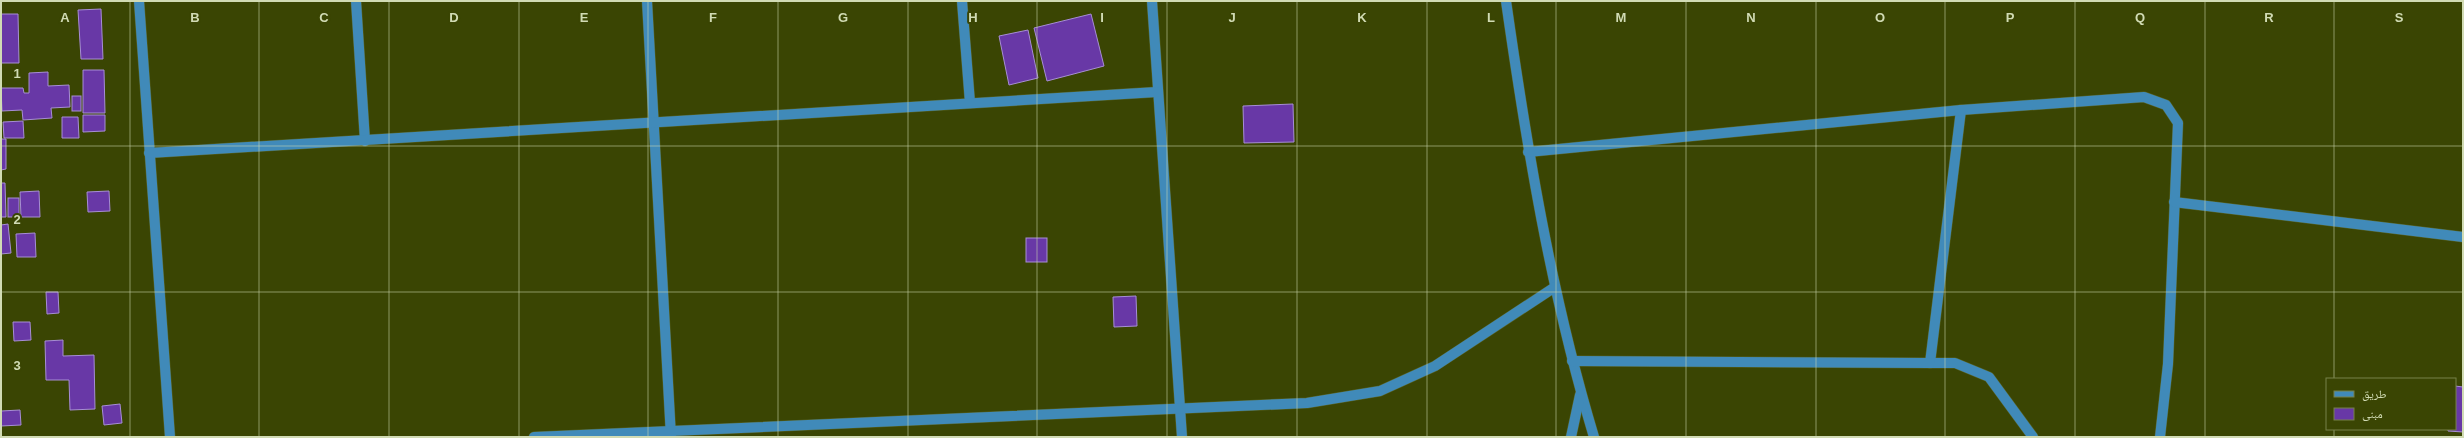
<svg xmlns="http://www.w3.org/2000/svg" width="2464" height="438" viewBox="0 0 2464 438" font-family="Helvetica,'Noto Naskh Arabic',sans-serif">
	<rect width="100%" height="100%" fill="#3a4503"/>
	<g fill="#6838a6" stroke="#a78ed5">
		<polygon points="101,9 103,59 81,59 78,10"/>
		<polygon points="1,14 18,14 19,63 1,63"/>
		<polygon points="1091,14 1104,66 1047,81 1034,28"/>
		<polygon points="1028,30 1038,78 1009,85 999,36"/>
		<polygon points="83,70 104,70 105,113 83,113"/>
		<polygon points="48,72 48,86 69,85 70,107 51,108 52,118 23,120 22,110 2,111 1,88 23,88 24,93 29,93 29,73"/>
		<rect x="72" y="96" width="9" height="15"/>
		<polygon points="1293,104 1294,142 1244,143 1243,106"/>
		<polygon points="83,115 105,115 105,131 83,132"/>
		<polygon points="62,117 78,117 79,138 62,138"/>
		<polygon points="23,121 24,138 4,138 3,122"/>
		<polygon points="1,139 6,139 6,169 1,170"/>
		<polygon points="1,183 5,183 6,217 1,217"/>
		<polygon points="39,191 40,217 21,217 20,192"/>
		<polygon points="109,191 110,211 88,212 87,192"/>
		<rect x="8" y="198" width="11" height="19"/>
		<polygon points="8,224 11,253 1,254 1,225"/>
		<polygon points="35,233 36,257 17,257 16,234"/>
		<rect x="1026" y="238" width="21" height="24"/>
		<polygon points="46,292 58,292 59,313 47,314"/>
		<polygon points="1136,296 1137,326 1114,327 1113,297"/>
		<polygon points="13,322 30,322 31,340 14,341"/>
		<polygon points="63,340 63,356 94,355 95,409 70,410 69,380 46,380 45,341"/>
		<polygon points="2455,386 2463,387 2463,432 2448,431 2448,429 2455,429"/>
		<polygon points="120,404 122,423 104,425 102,406"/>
		<polygon points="20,410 21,425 1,426 1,411"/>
	</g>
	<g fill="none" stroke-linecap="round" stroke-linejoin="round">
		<g stroke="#586326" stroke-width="11">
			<g id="minor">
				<polyline points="139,1 170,437"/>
				<polyline points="356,1 365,141"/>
				<polyline points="647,1 671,437"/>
				<polyline points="962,1 970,103"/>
				<polyline points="1152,1 1182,437"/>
				<path d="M 1506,1 C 1527,148 1551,294 1594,437"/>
				<polyline points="1961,110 1930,363 1955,363 1989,377 2033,437"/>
				<polyline points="1528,152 1961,110 2144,97 2166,105 2178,123 2168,364 2160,437"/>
				<polyline points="149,153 1157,92"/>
				<polyline points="2174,202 2463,237"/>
				<polyline points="1572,361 1930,363"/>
				<polyline points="534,437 1307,403 1380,391 1435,366 1555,287"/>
				<polyline points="1571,437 1580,395"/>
			</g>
		</g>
		<use href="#minor" stroke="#408ab9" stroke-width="10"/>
	</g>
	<path fill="none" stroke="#d1dbb4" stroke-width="1" stroke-opacity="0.55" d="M 130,1 L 130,437M 259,1 L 259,437M 389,1 L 389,437M 519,1 L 519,437M 648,1 L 648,437M 778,1 L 778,437M 908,1 L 908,437M 1037,1 L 1037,437M 1167,1 L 1167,437M 1297,1 L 1297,437M 1427,1 L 1427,437M 1556,1 L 1556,437M 1686,1 L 1686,437M 1816,1 L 1816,437M 1945,1 L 1945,437M 2075,1 L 2075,437M 2205,1 L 2205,437M 2334,1 L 2334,379M 1,146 L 2463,146M 1,292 L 2463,292M 2334,429 L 2334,437"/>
	<g font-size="13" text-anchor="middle" font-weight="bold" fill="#d1dbb4" stroke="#3a4503" stroke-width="4" stroke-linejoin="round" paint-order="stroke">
		<text x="65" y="22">A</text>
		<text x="195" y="22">B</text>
		<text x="324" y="22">C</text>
		<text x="454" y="22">D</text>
		<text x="584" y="22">E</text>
		<text x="713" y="22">F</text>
		<text x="843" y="22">G</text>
		<text x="973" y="22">H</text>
		<text x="1102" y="22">I</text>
		<text x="1232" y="22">J</text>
		<text x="1362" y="22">K</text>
		<text x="1491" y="22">L</text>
		<text x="1621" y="22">M</text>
		<text x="1751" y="22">N</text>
		<text x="1880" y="22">O</text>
		<text x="2010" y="22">P</text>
		<text x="2140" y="22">Q</text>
		<text x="2269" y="22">R</text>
		<text x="2399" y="22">S</text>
		<text x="17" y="78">1</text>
		<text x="17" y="224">2</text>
		<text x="17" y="370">3</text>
	</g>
	<rect width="2464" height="438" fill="none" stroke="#d1dbb4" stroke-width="4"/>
	<rect x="2326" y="378" width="130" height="52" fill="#3a4503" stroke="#76814a"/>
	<rect x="2334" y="391" width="20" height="6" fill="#408ab9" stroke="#76814a"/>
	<text x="2362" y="398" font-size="12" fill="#d1dbb4">طريق</text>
	<rect x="2334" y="408" width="20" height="12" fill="#6838a6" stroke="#76814a"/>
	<text x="2362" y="418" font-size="12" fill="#d1dbb4">مبنى</text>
</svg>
